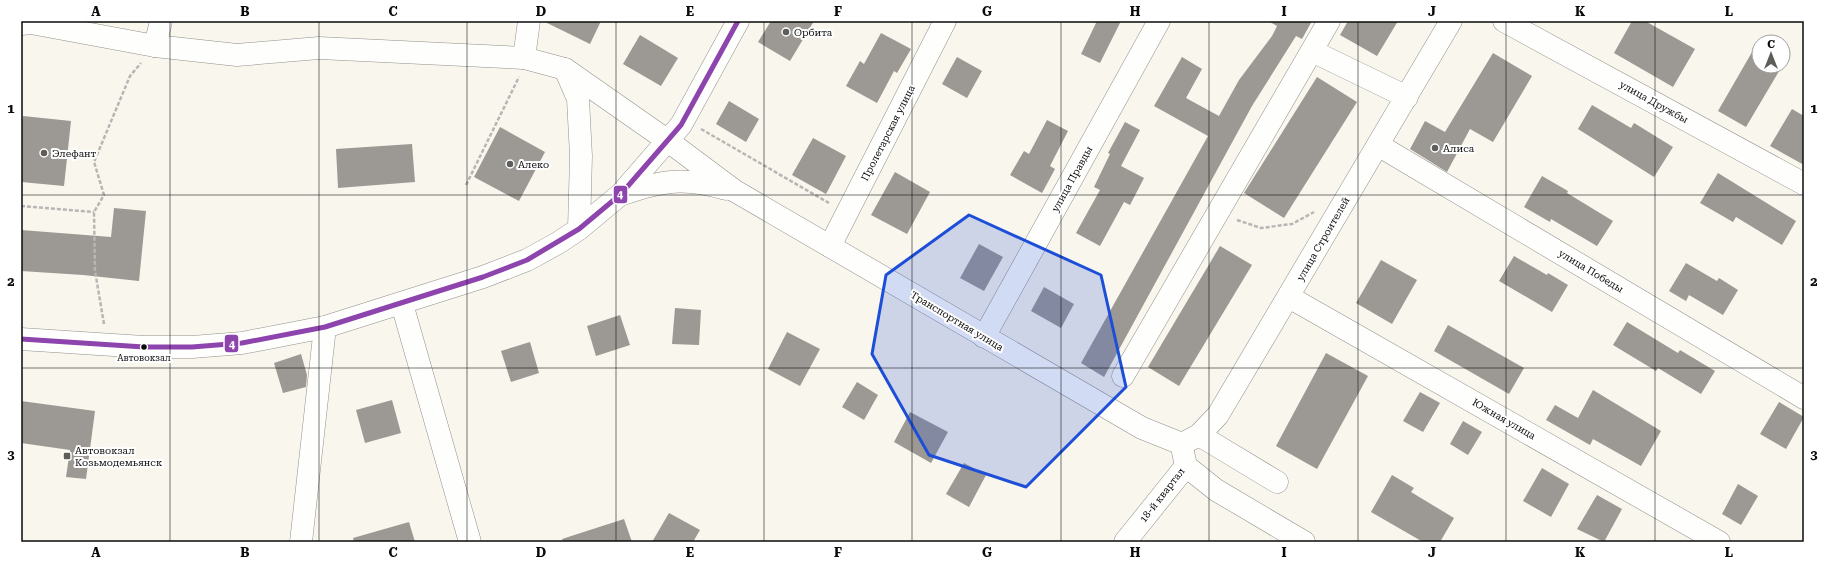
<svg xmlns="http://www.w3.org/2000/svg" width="1825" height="563" viewBox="0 0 1825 563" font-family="'Roboto Serif',serif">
	<rect width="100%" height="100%" fill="#f9f6ed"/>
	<g fill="#9c9893">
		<polygon points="543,21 601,21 590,44"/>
		<polygon points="771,21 814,21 790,61 758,42"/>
		<polygon points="1097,21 1121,21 1100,63 1081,54"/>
		<polygon points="1268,21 1312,21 1302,39 1296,36 1252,106 1104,377 1081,363 1208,136 1154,106 1182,57 1202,69 1186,98 1219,116 1239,80 1272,36 1277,26"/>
		<polygon points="1348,21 1398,21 1377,56 1340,35"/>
		<polygon points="1632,21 1645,21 1695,49 1673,87 1614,53"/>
		<polygon points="881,33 911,49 897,73 894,71 877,103 846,86 860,61 864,64"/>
		<polygon points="640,35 678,58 661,86 623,64"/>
		<polygon points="1759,40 1759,66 1782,66 1746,127 1718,111"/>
		<polygon points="1493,53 1532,76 1493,142 1470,129 1447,172 1410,149 1425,121 1445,132"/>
		<polygon points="957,57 982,71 967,98 942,84"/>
		<polygon points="1317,77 1357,102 1284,218 1244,193"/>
		<polygon points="729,101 759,119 746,142 716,124"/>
		<polygon points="1592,105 1631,128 1634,123 1673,147 1654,177 1578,129"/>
		<polygon points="1792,109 1804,116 1804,165 1770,146"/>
		<polygon points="23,116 71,121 64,186 21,182 21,125"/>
		<polygon points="1047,120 1068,131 1050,166 1055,169 1042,193 1010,175 1024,151 1029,154"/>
		<polygon points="1125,122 1140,130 1121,166 1144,178 1130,205 1124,202 1100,246 1076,233 1100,190 1094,187 1110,154 1108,153"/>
		<polygon points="500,127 545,152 519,201 474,177"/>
		<polygon points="813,138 846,156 826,194 792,175"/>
		<polygon points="412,144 415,182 338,188 336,149"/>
		<polygon points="895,172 930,192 907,234 871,215"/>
		<polygon points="1718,173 1796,221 1782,245 1736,217 1733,222 1700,203"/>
		<polygon points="1542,176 1568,191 1567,193 1613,221 1597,246 1551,219 1550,222 1524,207"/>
		<polygon points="114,208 146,211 139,281 83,275 21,271 21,230 111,237"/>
		<polygon points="979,244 1003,257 984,291 960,278"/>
		<polygon points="1220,246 1252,265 1179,386 1148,367"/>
		<polygon points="1514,256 1547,275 1548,273 1568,285 1552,312 1499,281"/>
		<polygon points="1381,260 1417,280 1392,324 1356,303"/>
		<polygon points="1686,263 1717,281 1719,278 1738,290 1723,315 1689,295 1686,301 1669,291"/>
		<polygon points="1044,287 1074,304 1061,328 1031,311"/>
		<polygon points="675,308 701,310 699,345 672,344"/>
		<polygon points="620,315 630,345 596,356 587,326"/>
		<polygon points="1627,322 1678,353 1680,350 1715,371 1701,394 1658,368 1656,371 1613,345"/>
		<polygon points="1448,325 1524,368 1509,394 1434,351"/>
		<polygon points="787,332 820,349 800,386 768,369"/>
		<polygon points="530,342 539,373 511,382 501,351"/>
		<polygon points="1326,353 1368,376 1317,469 1276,446"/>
		<polygon points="301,354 307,375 306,387 283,393 274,363"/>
		<polygon points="857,382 878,395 864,420 842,407"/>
		<polygon points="1593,390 1661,431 1641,466 1593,439 1590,445 1546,420 1555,405 1578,418"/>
		<polygon points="1420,392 1440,403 1423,432 1403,421"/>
		<polygon points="392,400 401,433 365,443 356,410"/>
		<polygon points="21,401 95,411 86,479 66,477 70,450 21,443"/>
		<polygon points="1779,402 1804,417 1786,449 1760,434"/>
		<polygon points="910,412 948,432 931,463 894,442"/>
		<polygon points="1463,421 1482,432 1468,455 1450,444"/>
		<polygon points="964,463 986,475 969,507 946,494"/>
		<polygon points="1542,468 1569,484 1551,517 1523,501"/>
		<polygon points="1392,475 1414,488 1411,492 1454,518 1440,542 1423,542 1371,512"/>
		<polygon points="1738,484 1758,496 1741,525 1722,514"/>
		<polygon points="1597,495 1622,509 1604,542 1577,529"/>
		<polygon points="669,513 700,530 693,542 652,542"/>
		<polygon points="624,519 632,542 563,542 562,539"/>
		<polygon points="409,522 415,542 354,542 353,538"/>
	</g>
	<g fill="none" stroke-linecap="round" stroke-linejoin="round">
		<g stroke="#92908c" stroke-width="23">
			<g id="minor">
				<polyline points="1504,21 1804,184"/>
				<polyline points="21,24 31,23 155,46 237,55 319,48 524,58 565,69 668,141 735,191 1142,428 1182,444"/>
				<polyline points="155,46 161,21"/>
				<polyline points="1312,51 1407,97"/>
				<polyline points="524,58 529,21"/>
				<polyline points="565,69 578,99 581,156 579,229"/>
				<polyline points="1378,145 1804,398"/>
				<path d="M 623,194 C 663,180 685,177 726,189"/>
				<polyline points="830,246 945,21"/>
				<polyline points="1289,297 1719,542"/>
				<polyline points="402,304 470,542"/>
				<polyline points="984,337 1159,21"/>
				<polyline points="21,339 144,347 192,347 242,343 325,327 483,277 527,260 558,243 579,229 621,194 681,125 738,21"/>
				<polyline points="1123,376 1329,21"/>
				<polyline points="1199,435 1277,482"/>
				<polyline points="1182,444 1199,435 1218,415 1451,21"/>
				<polyline points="1186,466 1216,490 1304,542"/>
				<polyline points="301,542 325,327"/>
				<polyline points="1125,542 1186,466 1183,452"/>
			</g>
		</g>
		<g stroke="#b7b6b5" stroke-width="2.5" stroke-dasharray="4 2" stroke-linecap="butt">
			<polyline points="701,129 829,203"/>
			<polyline points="466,185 519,77"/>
			<polyline points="21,206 94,212"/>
			<polyline points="1237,220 1261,228 1292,224 1314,212"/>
			<polyline points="104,324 95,271 94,212 104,195 94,162 130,76 141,63"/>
		</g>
		<use href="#minor" stroke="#fefefc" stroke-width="22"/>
		<g stroke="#fff" stroke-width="8">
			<polyline id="bus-1" points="21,339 144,347 192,347 242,343 325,327 483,277 527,260 579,229 621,194 681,125 738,21"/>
		</g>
		<use href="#bus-1" stroke="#8e44ad" stroke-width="5"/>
	</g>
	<path fill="#1d4ed8" fill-opacity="0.2" stroke="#1d4ed8" stroke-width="3" stroke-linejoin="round" d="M 969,215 L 1101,275 L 1126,387 L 1026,487 L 929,455 L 872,354 L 886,275 Z"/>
	<path fill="none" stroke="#0a0a0a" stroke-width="1" stroke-opacity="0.55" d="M 170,21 L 170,542M 319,21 L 319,542M 467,21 L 467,542M 616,21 L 616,542M 764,21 L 764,542M 912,21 L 912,542M 1061,21 L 1061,542M 1209,21 L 1209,542M 1358,21 L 1358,542M 1506,21 L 1506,542M 1655,21 L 1655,542M 21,195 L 1804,195M 21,368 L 1804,368"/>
	<g fill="#5e5d59" stroke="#fff" stroke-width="1.5">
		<circle cx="786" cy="32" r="4"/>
		<circle cx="1435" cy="148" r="4"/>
		<circle cx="44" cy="153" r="4"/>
		<circle cx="510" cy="164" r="4"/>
		<rect x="63" y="452" width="8" height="8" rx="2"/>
	</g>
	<circle fill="#0a0a0a" stroke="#fff" stroke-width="1.5" cx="144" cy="347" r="3.5"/>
	<g text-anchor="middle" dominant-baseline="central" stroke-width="4" stroke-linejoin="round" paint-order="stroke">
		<g font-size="9" fill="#0a0a0a" stroke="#fff">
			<text x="144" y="358">Автовокзал</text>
		</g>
		<g font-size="10" fill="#0a0a0a" stroke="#fff" text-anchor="start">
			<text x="794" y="32">Орбита</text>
			<text x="1443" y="148">Алиса</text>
			<text x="52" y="153">Элефант</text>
			<text x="518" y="164">Алеко</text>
			<text x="75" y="450">Автовокзал<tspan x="75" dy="12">Козьмодемьянск</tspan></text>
		</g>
		<g font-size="10" fill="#0a0a0a" stroke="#fff">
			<text transform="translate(1654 102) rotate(29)">улица Дружбы</text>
			<text transform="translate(888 133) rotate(-63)">Пролетарская улица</text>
			<text transform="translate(1072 179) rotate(-61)">улица Правды</text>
			<text transform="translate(1323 239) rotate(-60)">улица Строителей</text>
			<text transform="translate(1591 271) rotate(31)">улица Победы</text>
			<text transform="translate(957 321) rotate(31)">Транспортная улица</text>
			<text transform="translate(1504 419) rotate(30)">Южная улица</text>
			<text transform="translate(1162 495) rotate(-52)">18-й квартал</text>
		</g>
	</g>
	<g stroke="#fff" stroke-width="1.5">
		<rect x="613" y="185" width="15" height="19" rx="4" fill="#8e44ad"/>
		<rect x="224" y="334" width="15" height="19" rx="4" fill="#8e44ad"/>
	</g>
	<g font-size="11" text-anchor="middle" font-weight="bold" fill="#fff">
		<text x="620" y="198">4</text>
		<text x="232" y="348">4</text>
	</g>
	<rect width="1825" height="563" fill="none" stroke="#ffffff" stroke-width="44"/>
	<g transform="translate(1771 54)"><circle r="19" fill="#ffffff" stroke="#9d9d9d"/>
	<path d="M0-3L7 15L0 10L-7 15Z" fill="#5e5d59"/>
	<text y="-6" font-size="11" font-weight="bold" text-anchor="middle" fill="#0a0a0a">С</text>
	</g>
	<rect x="22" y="22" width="1781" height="519" fill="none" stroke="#0a0a0a" stroke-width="1.5"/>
	<g font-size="13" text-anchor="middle" font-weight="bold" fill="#0a0a0a">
		<text x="96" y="16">A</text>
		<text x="245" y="16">B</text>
		<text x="393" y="16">C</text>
		<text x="541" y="16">D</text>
		<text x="690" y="16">E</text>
		<text x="838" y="16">F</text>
		<text x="987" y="16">G</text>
		<text x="1135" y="16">H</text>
		<text x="1284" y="16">I</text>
		<text x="1432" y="16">J</text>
		<text x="1580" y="16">K</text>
		<text x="1729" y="16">L</text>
		<text x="11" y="113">1</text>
		<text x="1814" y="113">1</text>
		<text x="11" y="286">2</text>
		<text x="1814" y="286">2</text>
		<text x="11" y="459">3</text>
		<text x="1814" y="459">3</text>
		<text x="96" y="557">A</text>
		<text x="245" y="557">B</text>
		<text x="393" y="557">C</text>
		<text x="541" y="557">D</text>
		<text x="690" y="557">E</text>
		<text x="838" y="557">F</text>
		<text x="987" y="557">G</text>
		<text x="1135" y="557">H</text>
		<text x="1284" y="557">I</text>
		<text x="1432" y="557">J</text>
		<text x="1580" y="557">K</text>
		<text x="1729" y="557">L</text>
	</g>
</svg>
